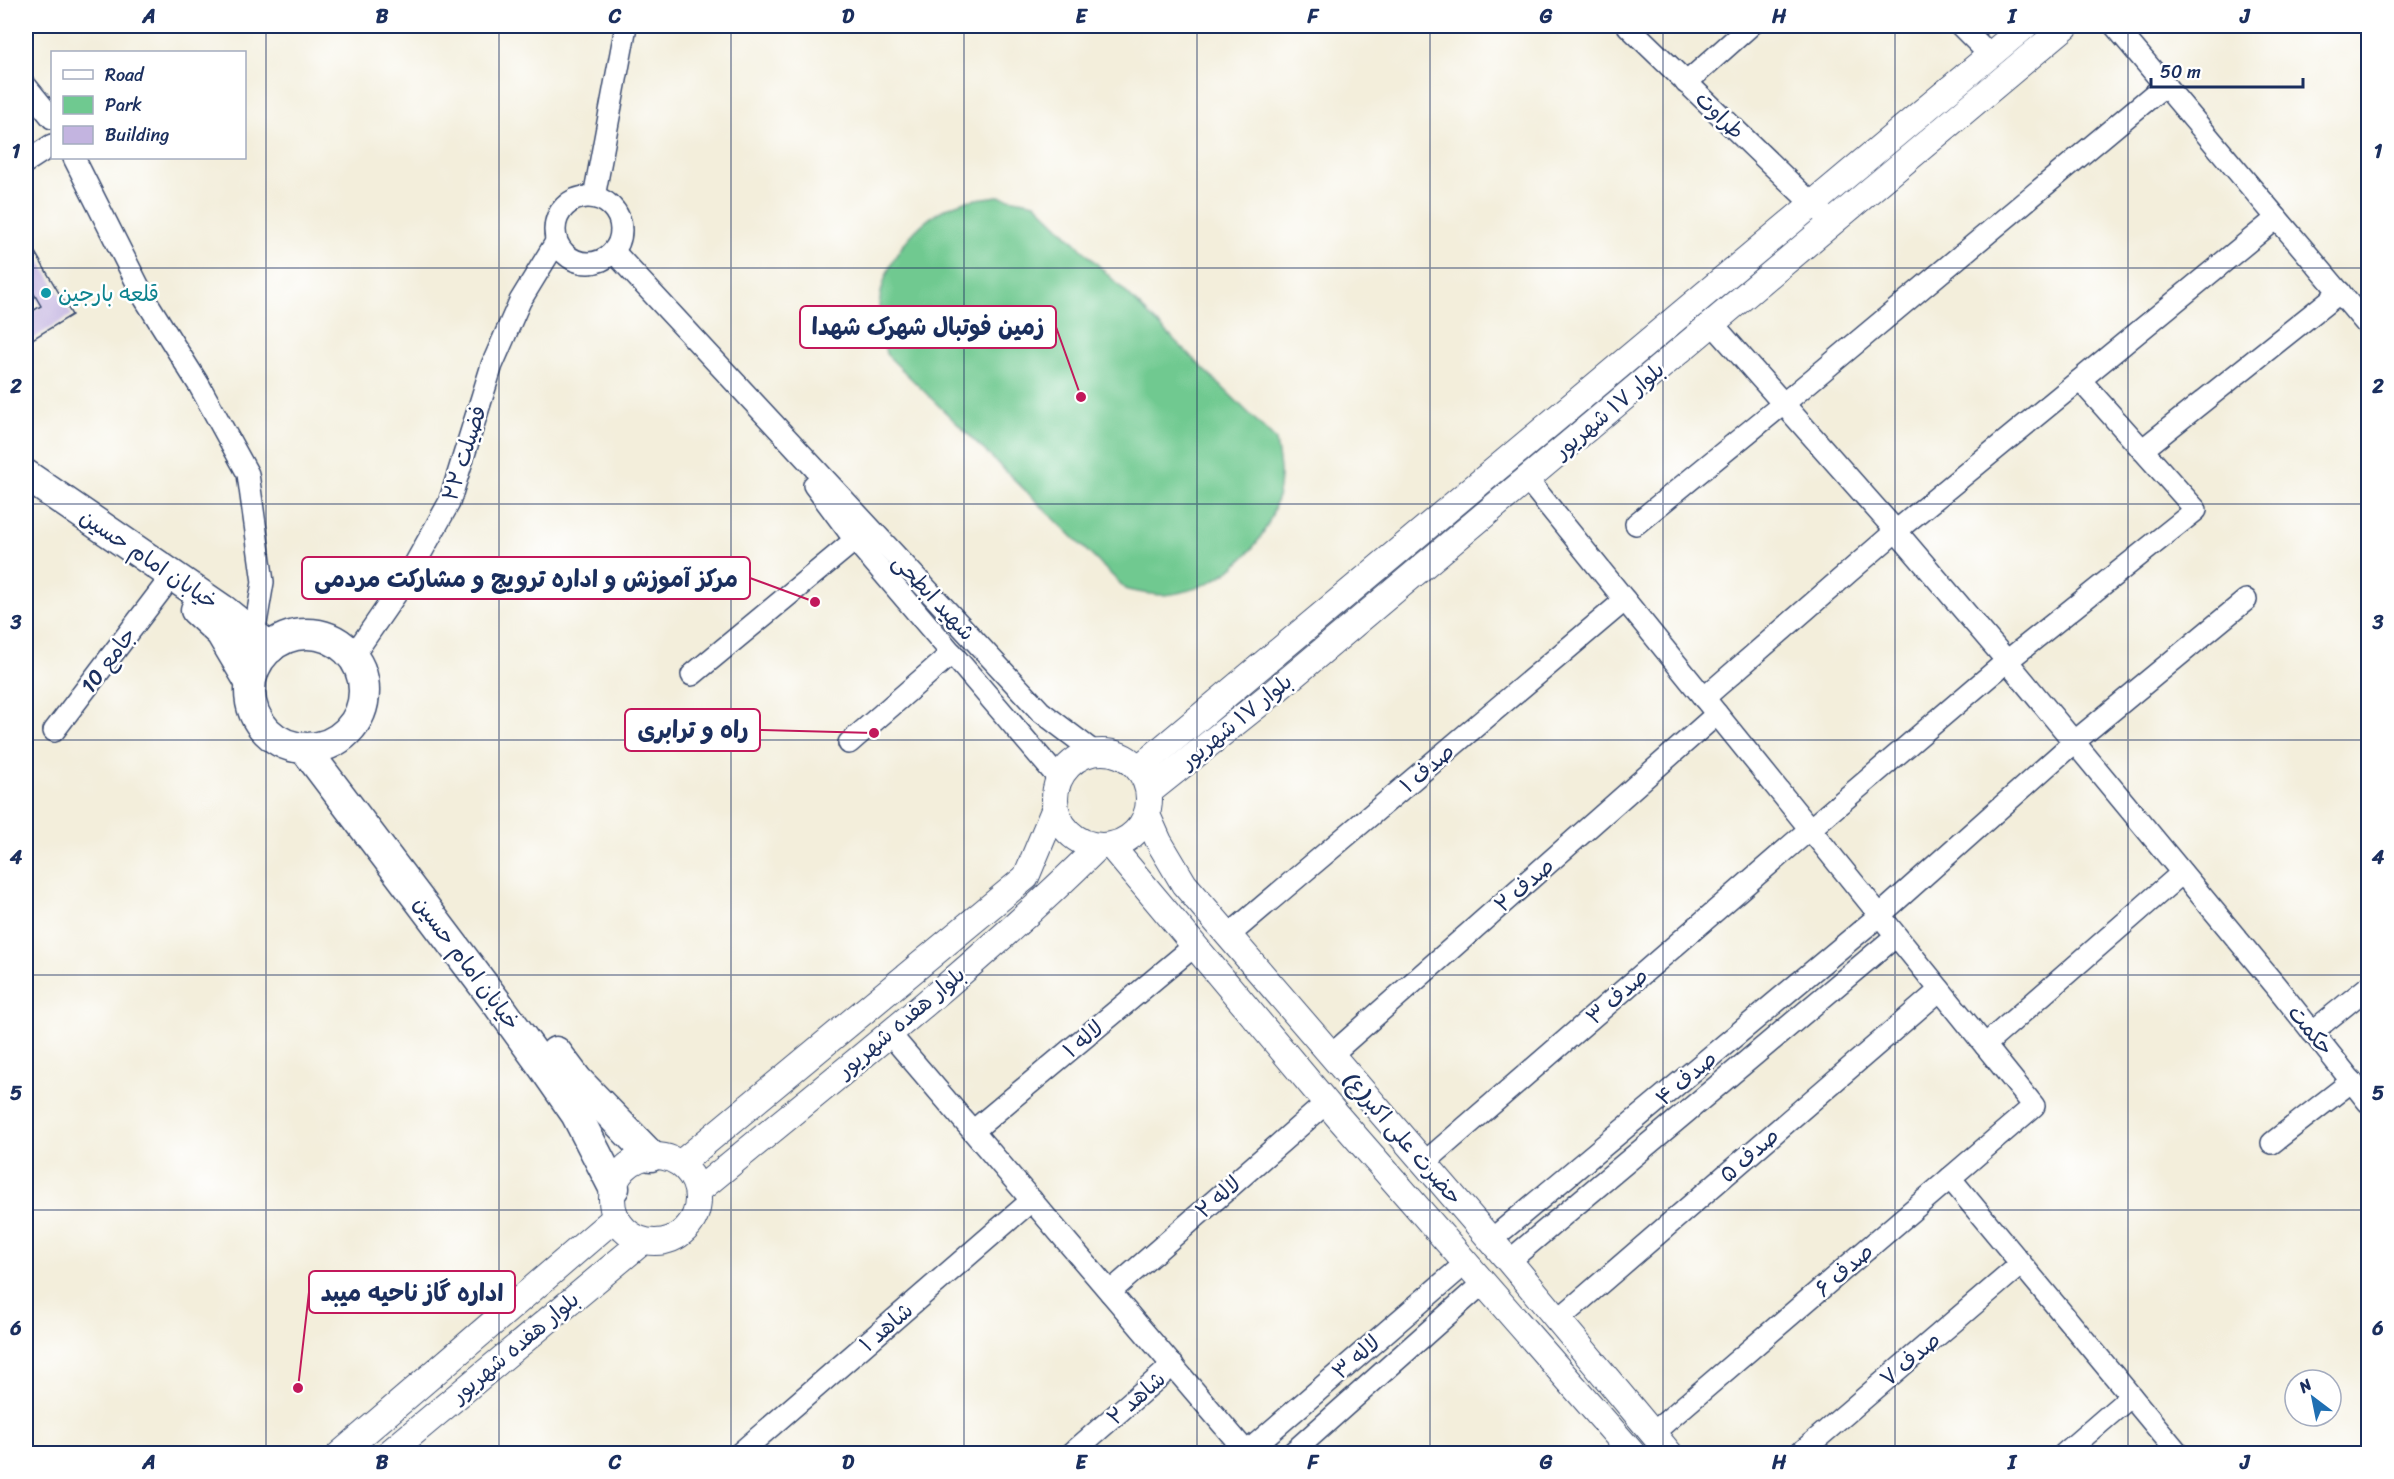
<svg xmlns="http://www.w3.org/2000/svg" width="2394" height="1479" viewBox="0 0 2394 1479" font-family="Sriracha,'Playpen Sans Arabic',sans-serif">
	<rect width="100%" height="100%" fill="#fff"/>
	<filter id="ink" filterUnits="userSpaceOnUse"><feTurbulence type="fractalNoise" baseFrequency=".0167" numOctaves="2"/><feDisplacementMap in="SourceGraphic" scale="12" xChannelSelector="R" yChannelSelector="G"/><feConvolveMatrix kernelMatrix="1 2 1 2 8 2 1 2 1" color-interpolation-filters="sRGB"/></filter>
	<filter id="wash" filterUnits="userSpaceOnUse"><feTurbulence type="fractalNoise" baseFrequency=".008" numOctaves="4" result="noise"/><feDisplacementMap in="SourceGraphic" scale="24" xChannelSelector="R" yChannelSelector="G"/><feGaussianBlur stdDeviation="1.35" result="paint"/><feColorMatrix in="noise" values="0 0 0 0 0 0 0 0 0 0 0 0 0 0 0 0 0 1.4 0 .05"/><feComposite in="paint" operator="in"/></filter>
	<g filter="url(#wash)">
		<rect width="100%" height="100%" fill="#f3eedb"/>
		<path fill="#6fc990" stroke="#457c77" stroke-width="1.5" d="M 998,196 L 1035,203 L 1276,440 C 1277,452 1281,465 1280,477 C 1277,539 1226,590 1164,595 C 1152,595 1138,592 1127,590 L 886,354 C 884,342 880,329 879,318 C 877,268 915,216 962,202 C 973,199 986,198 998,196 Z"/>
		<g id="blocks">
			<polygon fill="#c3b4e0" points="26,237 72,315 26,343 26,315 41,306 26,280"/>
		</g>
	</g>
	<g filter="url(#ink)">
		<use href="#blocks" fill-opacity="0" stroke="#3b4c71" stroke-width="1.5"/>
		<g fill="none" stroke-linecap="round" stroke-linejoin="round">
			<g stroke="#3b4c71" stroke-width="24">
				<g id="minor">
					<polyline points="1628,26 1832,223"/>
					<polyline points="1961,26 1990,55"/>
					<polyline points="2115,26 2368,326"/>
					<polyline points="1686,83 1750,26"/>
					<polyline points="26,86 52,118"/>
					<polyline points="74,158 145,299 199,385 248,474 263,582 254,635"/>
					<polyline points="26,162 52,145"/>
					<circle cx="588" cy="230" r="33"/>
					<polyline points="594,197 626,26"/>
					<polyline points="614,252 1040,711 1094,752"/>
					<polyline points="1712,323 1896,531 2007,661 2276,986 2368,1102"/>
					<polyline points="2142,450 2340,292"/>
					<polyline points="1527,479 2034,1106 1653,1433"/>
					<polyline points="814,485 855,540 1060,780"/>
					<polyline points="1636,524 1783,404 2165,85"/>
					<polyline points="353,656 407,578 449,503 492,365 520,301 556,242"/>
					<polyline points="692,675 855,540"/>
					<polyline points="1704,698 1896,531 2277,218"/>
					<polyline points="54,731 162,589"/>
					<polyline points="849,743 952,653"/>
					<polyline points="1228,936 1625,600"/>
					<polyline points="2312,1032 2368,987"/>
					<polyline points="889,1033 1248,1454"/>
					<polyline points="1985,1045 2182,873"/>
					<polyline points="1331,1055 1717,714"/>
					<polyline points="973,1131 1193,947"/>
					<polyline points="2272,1143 2352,1081"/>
					<polyline points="1424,1163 1810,829 2007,661 2196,510 2080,380"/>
					<polyline points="1950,1178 2179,1454"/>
					<polyline points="1491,1240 1880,915 2074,742 2246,600"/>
					<polyline points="1509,1261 1896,936"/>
					<polyline points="1110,1292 1326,1103"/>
					<polyline points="1558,1320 1940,990"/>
					<polyline points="1247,1452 1466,1263"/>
					<polyline points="739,1454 1032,1200"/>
					<polyline points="1071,1454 1173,1365"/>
					<polyline points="1291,1454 1483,1283"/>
					<polyline points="1799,1454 2020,1265"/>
					<polyline points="2064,1454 2131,1396"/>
				</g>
			</g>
			<g stroke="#3b4c71" stroke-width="28">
				<g id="tertiary">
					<circle cx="1102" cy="799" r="47"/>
					<polyline points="1139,768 2025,26"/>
					<polyline points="1150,791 1269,696 2066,26"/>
					<polyline points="1147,815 1159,842 1184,884 1509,1261 1670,1454"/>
					<polyline points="1111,846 1340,1119 1633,1454"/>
					<circle cx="655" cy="1199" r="43"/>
					<polyline points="681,1163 1026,877 1055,808"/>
					<path d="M 698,1191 C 833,1079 973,971 1098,847"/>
					<polyline points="340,1454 616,1217"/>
					<polyline points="388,1454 643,1241"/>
				</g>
			</g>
			<g stroke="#3b4c71" stroke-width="33">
				<g id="secondary">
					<polyline points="26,475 223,610 270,648"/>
					<polyline points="196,610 221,633 250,682"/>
					<circle cx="307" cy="691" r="57"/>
					<polyline points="305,749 497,1003 544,1068 576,1114 614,1188"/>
					<polyline points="556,1052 577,1080 651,1156"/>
				</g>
			</g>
			<use href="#minor" stroke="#fff" stroke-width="21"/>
			<use href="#tertiary" stroke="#fff" stroke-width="26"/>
			<use href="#secondary" stroke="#fff" stroke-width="30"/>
		</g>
	</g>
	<path fill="none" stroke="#1b2f5e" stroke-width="1.5" stroke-opacity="0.55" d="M 266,26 L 266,1454M 499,26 L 499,1454M 731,26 L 731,1454M 964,26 L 964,1454M 1197,26 L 1197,1454M 1430,26 L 1430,1454M 1663,26 L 1663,1454M 1895,26 L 1895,1454M 2128,26 L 2128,1454M 26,268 L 2368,268M 26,504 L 2368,504M 26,740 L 2368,740M 26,975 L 2368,975M 26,1210 L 2368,1210"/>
	<circle fill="#0f9aa8" stroke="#fff" stroke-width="2" cx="46" cy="293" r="6"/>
	<g text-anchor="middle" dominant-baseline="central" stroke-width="5" stroke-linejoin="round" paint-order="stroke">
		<g font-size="22" fill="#1b2f5e" stroke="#fff">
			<text transform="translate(1720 115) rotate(44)">طراوت</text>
			<text transform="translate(1609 410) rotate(-40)">بلوار ۱۷ شهریور</text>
			<text transform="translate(464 453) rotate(-72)">فضیلت ۲۲</text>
			<text transform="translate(149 559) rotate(34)">خیابان امام حسین</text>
			<text transform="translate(934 597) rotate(47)">شهید ابطحی</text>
			<text transform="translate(108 660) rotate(-53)">جامع 10</text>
			<text transform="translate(1236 721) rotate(-39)">بلوار ۱۷ شهریور</text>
			<text transform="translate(1427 768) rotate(-40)">صدف ۱</text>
			<text transform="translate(1524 885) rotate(-41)">صدف ۲</text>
			<text transform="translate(467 963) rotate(53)">خیابان امام حسین</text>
			<text transform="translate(1617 996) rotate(-41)">صدف ۳</text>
			<text transform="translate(901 1022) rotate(-40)">بلوار هفده شهریور</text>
			<text transform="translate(2311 1030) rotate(51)">حکمت</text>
			<text transform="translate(1083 1039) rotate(-40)">لاله ۱</text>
			<text transform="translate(1686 1078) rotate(-40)">صدف ۴</text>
			<text transform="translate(1403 1138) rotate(49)">حضرت علی اکبر(ع)</text>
			<text transform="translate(1749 1155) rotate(-41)">صدف ۵</text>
			<text transform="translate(1218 1197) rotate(-41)">لاله ۲</text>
			<text transform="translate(1844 1270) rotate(-41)">صدف ۶</text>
			<text transform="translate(886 1327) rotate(-41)">شاهد ۱</text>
			<text transform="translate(515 1347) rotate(-40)">بلوار هفده شهریور</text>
			<text transform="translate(1356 1357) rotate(-41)">لاله ۳</text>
			<text transform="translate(1910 1359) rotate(-40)">صدف ۷</text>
			<text transform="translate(1136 1398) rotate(-41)">شاهد ۲</text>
		</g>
		<g font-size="22" fill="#0d838f" stroke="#fff" text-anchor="start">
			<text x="58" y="293">قلعه بارجین</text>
		</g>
	</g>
	<path fill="none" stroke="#c2185b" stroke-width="2" d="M1081 397L1056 327M815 602L750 578M874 733L760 730M298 1388L309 1292"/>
	<g fill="#c2185b" stroke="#fff" stroke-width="2">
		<circle cx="1081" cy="397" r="6"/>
		<circle cx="815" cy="602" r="6"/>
		<circle cx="874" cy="733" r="6"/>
		<circle cx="298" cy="1388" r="6"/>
	</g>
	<g fill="#fff" stroke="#c2185b" stroke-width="2">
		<rect x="800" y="306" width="256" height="42" rx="6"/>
		<rect x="302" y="557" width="448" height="42" rx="6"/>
		<rect x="625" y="709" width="135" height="42" rx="6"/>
		<rect x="309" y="1271" width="206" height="42" rx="6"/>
	</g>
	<g font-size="24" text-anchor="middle" font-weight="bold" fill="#1b2f5e">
		<text x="928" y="335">زمین فوتبال شهرک شهدا</text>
		<text x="526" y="587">مرکز آموزش و اداره ترویج و مشارکت مردمی</text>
		<text x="693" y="738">راه و ترابری</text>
		<text x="412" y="1301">اداره گاز ناحیه میبد</text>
	</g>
	<rect width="2394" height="1479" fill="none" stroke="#fff" stroke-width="66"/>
	<rect x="51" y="51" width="195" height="108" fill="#ffffff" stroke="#a4acbf" stroke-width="1.5"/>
	<rect x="63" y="70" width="30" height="9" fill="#ffffff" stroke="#a4acbf" stroke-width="1.5"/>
	<text x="105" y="81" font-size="18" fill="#1b2f5e">Road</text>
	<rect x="63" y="96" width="30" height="18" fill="#6fc990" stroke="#a4acbf" stroke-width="1.5"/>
	<text x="105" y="111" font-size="18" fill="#1b2f5e">Park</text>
	<rect x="63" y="126" width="30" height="18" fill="#c3b4e0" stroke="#a4acbf" stroke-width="1.5"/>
	<text x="105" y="141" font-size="18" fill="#1b2f5e">Building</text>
	<g transform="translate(2313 1398) rotate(328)"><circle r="28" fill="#ffffff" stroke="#a4acbf" stroke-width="1.5"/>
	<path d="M0-4.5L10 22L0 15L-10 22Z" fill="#1f6fb2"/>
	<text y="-9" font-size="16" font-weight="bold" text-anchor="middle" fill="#1b2f5e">N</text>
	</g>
	<path d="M2151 78v9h152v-9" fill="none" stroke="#1b2f5e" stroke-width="3"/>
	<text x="2160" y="78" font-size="18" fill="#1b2f5e" stroke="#ffffff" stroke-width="4.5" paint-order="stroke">50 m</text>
	<rect x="33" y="33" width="2328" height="1413" fill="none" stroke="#1b2f5e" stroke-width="2"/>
	<g font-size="20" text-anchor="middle" font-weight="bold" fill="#1b2f5e">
		<text x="149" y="23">A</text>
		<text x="382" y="23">B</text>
		<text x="615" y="23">C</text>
		<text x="848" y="23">D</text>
		<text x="1081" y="23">E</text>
		<text x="1313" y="23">F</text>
		<text x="1546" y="23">G</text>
		<text x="1779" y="23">H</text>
		<text x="2012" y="23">I</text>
		<text x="2245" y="23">J</text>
		<text x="16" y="158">1</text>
		<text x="2378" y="158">1</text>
		<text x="16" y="393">2</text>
		<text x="2378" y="393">2</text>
		<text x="16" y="629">3</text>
		<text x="2378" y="629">3</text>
		<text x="16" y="864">4</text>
		<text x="2378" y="864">4</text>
		<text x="16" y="1100">5</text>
		<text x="2378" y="1100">5</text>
		<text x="16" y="1335">6</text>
		<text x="2378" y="1335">6</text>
		<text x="149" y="1469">A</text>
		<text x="382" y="1469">B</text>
		<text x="615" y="1469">C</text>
		<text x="848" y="1469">D</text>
		<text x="1081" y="1469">E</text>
		<text x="1313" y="1469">F</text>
		<text x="1546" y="1469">G</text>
		<text x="1779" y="1469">H</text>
		<text x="2012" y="1469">I</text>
		<text x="2245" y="1469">J</text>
	</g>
</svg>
